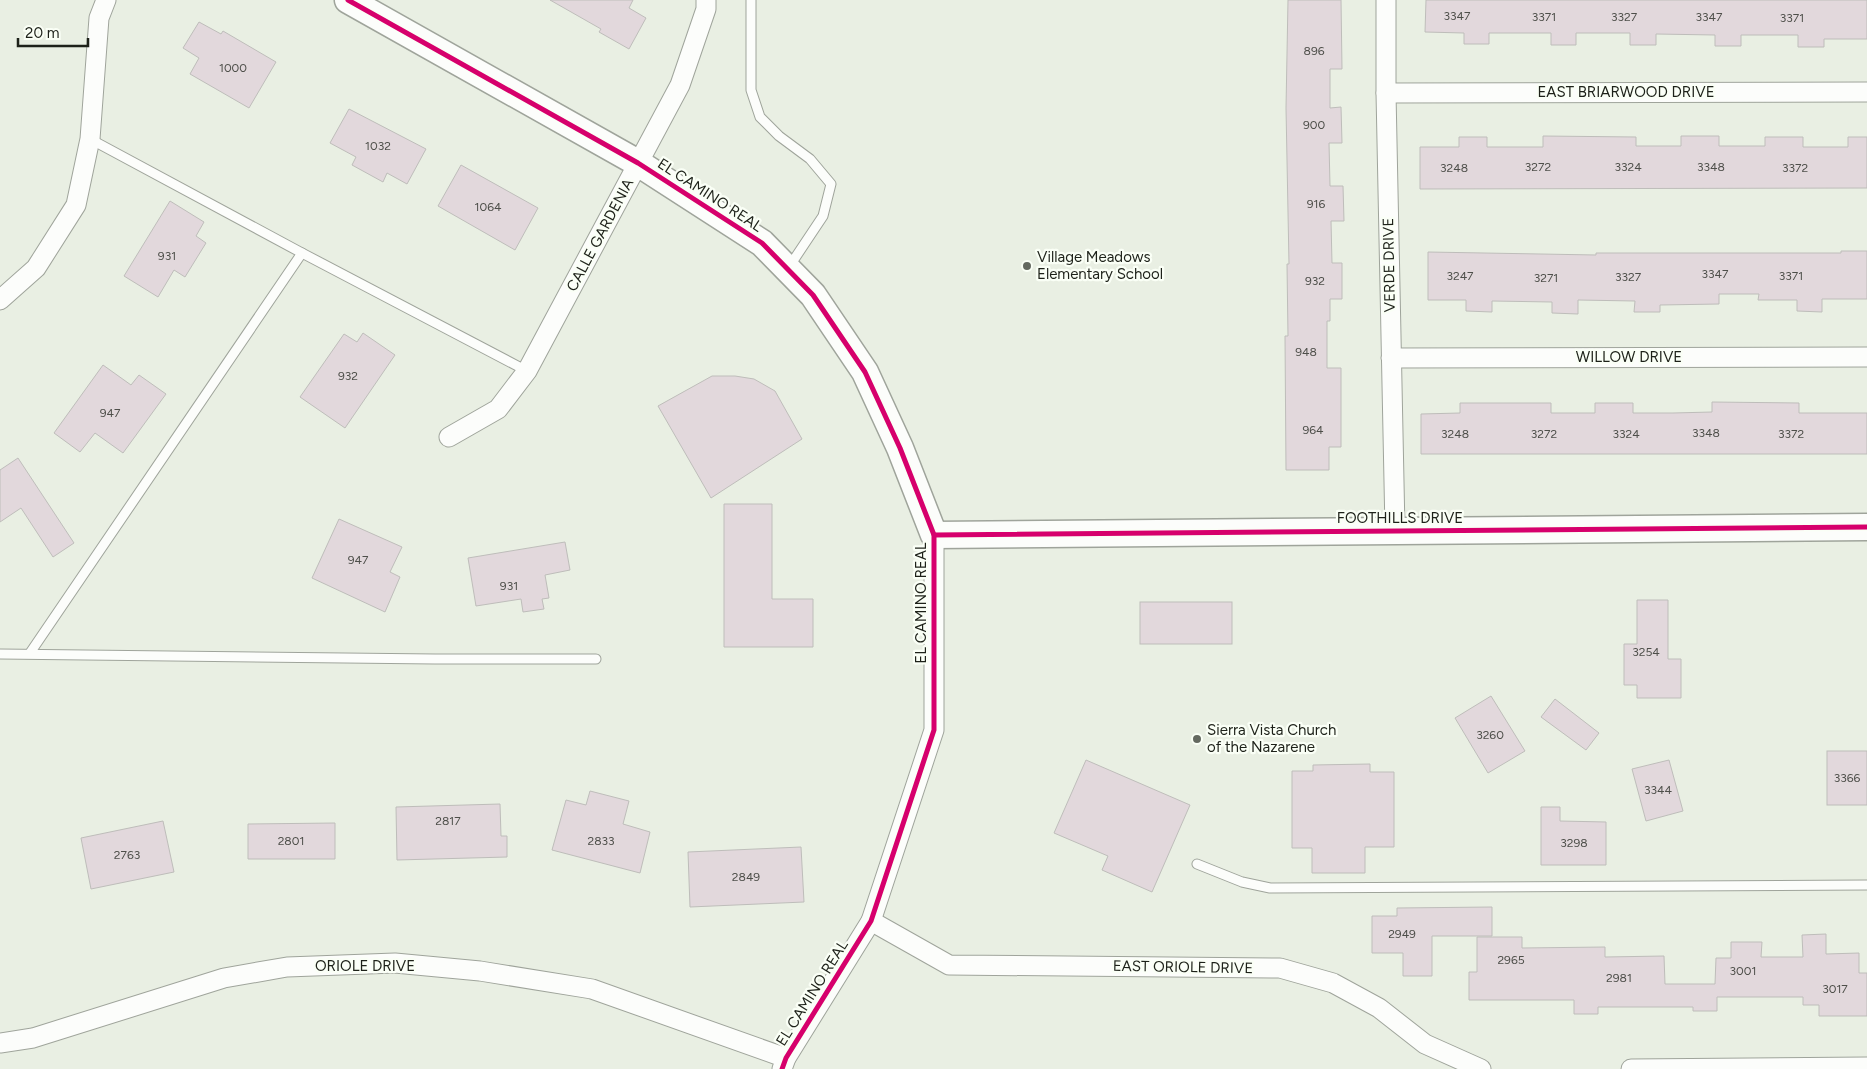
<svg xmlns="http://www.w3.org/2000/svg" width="1867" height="1069" viewBox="0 0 1867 1069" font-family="Figtree,sans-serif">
	<rect width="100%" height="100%" fill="#e9efe3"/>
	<g fill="#e2d8dc" stroke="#bebdba">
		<polygon points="550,0 633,0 629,8 646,18 629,49 599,32 601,29"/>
		<polygon points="1288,0 1341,0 1342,69 1330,69 1330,108 1341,107 1342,143 1329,143 1330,186 1343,186 1344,221 1331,221 1332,263 1342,263 1342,299 1330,299 1330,321 1327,321 1327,368 1341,368 1341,447 1329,447 1329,470 1286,470 1285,336 1288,336 1287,264 1289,264 1286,108"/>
		<polygon points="1426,0 1867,0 1867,39 1824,39 1824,47 1798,47 1798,35 1741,35 1741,46 1715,46 1715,35 1656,34 1656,45 1630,45 1630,33 1576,33 1576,45 1551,45 1551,33 1489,33 1489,44 1464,44 1464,33 1425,32"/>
		<polygon points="199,22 221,34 223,31 276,62 249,108 190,74 199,58 183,48"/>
		<polygon points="349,109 426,149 407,184 387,173 383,182 352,165 356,157 330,143"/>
		<polygon points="1543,136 1636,137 1636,146 1681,146 1681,136 1719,136 1719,146 1765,146 1765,137 1803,137 1803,147 1848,147 1848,137 1867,137 1867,188 1420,189 1420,147 1459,147 1459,137 1487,137 1487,147 1543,147"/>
		<polygon points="461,165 538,208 515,250 438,206"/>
		<polygon points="170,201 204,222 196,236 206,243 185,277 174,270 158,297 124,276"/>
		<polygon points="1841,251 1867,251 1867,299 1822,299 1822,312 1797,311 1797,300 1758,300 1759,294 1719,294 1719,304 1660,305 1660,312 1634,312 1635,301 1578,300 1578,314 1552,313 1552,302 1492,301 1492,312 1466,311 1466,300 1428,300 1428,252 1596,255 1596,253 1841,253"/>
		<polygon points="363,333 395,355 345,428 300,397 344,334 357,342"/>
		<polygon points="103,365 131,385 139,375 166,394 123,453 95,433 80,452 54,433"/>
		<polygon points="712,376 735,376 754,379 775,391 802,439 711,498 658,406"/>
		<polygon points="1712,402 1799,403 1799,413 1867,413 1867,454 1421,454 1421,414 1460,413 1460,403 1551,403 1551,413 1595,413 1595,403 1633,403 1633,413 1673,413 1712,412"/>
		<polygon points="18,458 74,543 53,557 21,508 0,522 0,470"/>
		<polygon points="724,504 772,504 772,599 813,599 813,647 724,647"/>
		<polygon points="339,519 402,547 390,572 400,577 385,612 312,578"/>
		<polygon points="565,542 570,570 545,575 549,598 542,599 544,609 523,612 521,599 476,606 468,558"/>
		<polygon points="1637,600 1668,600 1668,659 1681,659 1681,698 1637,698 1637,685 1624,685 1624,644 1637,644"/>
		<rect x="1140" y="602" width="92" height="42"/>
		<polygon points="1491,696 1525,751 1488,773 1455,718"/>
		<polygon points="1555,699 1599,733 1586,750 1541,717"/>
		<rect x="1827" y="751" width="40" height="54"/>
		<polygon points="1086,760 1190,805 1152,892 1102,870 1108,856 1054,833"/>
		<polygon points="1669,760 1683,811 1646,821 1632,769"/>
		<polygon points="1370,764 1370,772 1394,772 1394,847 1365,847 1365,873 1312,873 1312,848 1292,848 1292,771 1313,771 1313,765"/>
		<polygon points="590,791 629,801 623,824 650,832 640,873 552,850 566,800 586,805"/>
		<polygon points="500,804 501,836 507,836 507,857 397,860 396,807"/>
		<polygon points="1541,807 1560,807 1560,821 1606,822 1606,865 1541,865"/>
		<polygon points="163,821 174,872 91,889 81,838"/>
		<polygon points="335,823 335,859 248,859 248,824"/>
		<polygon points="801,847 804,902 690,907 688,852"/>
		<polygon points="1492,907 1492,936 1432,936 1432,976 1403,976 1403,953 1372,953 1372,916 1397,916 1397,908"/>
		<polygon points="1826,934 1826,954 1859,953 1859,973 1867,973 1867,1016 1819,1016 1819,1005 1803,1005 1803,997 1717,997 1717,1011 1693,1011 1693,1007 1598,1007 1598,1014 1574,1014 1574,1000 1469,1000 1469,972 1477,972 1477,937 1522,937 1522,948 1605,947 1605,957 1664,956 1665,984 1715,984 1716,958 1731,958 1731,942 1762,942 1761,957 1803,957 1802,935"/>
	</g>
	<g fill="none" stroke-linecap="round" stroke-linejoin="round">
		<g stroke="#9fa49b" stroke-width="11">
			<g id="lane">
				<polyline points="751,0 751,90 760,117 779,136 810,159 831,184 823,216 789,267"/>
				<polyline points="90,139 302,253 527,371"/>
				<polyline points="30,653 302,253"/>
				<polyline points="0,654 435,659 596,659"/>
				<polyline points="1197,864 1242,882 1270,888 1867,885"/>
			</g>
		</g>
		<g stroke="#9fa49b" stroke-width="21">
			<g id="street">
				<polyline points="1386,0 1386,93 1395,530"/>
				<polyline points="1386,93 1867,92"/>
				<polyline points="0,300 36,268 76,205 90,139 99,18 106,0"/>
				<polyline points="1391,358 1867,357"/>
				<polyline points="449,437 498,409 527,371 680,85 706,9 706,0"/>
				<polyline points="871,921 949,965 1280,968 1333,983 1379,1008 1425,1044 1481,1069"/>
				<polyline points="0,1043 33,1038 224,978 287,967 395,963 480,971 592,989 786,1058"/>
				<polyline points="782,1069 786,1058 871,921 934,730 934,535"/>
				<polyline points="1631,1069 1867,1067"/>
			</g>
		</g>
		<g stroke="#9fa49b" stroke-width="29">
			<polyline id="secondary" points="348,0 638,163 762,243 813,295 865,372 900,448 934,535 1867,527"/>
		</g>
		<use href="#lane" stroke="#fcfdfb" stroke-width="9"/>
		<use href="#street" stroke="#fcfdfb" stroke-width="19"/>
		<use href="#secondary" stroke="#fcfdfb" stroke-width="26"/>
		<g stroke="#fafff6" stroke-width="8">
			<g id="cycleway">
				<polyline points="348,0 638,163 762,243 813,295 865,372 900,448 934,535 934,730 871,921 786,1058 782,1069"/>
				<polyline points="934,535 1867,527"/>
			</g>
		</g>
		<use href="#cycleway" stroke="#d6006c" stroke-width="5"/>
	</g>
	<g fill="#646960" stroke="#fafff6" stroke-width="2">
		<circle cx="1027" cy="266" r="5"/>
		<circle cx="1197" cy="739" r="5"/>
	</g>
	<g text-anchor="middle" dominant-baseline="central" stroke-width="4.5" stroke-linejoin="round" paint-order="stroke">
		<g font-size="12" fill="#4e4f4a">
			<text x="1457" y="16">3347</text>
			<text x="1544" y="17">3371</text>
			<text x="1624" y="17">3327</text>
			<text x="1709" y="17">3347</text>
			<text x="1792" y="18">3371</text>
			<text x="1314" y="51">896</text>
			<text x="233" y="68">1000</text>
			<text x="1314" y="125">900</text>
			<text x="378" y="146">1032</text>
			<text x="1538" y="167">3272</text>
			<text x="1628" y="167">3324</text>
			<text x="1711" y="167">3348</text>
			<text x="1454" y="168">3248</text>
			<text x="1795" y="168">3372</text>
			<text x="1316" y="204">916</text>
			<text x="488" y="207">1064</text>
			<text x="167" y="256">931</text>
			<text x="1715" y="274">3347</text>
			<text x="1460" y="276">3247</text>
			<text x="1791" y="276">3371</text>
			<text x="1628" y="277">3327</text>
			<text x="1546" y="278">3271</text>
			<text x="1315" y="281">932</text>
			<text x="1306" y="352">948</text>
			<text x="348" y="376">932</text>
			<text x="110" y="413">947</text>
			<text x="1313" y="430">964</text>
			<text x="1706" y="433">3348</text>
			<text x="1455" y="434">3248</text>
			<text x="1544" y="434">3272</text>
			<text x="1626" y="434">3324</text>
			<text x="1791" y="434">3372</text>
			<text x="358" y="560">947</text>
			<text x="509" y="586">931</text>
			<text x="1646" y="652">3254</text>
			<text x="1490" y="735">3260</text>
			<text x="1847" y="778">3366</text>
			<text x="1658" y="790">3344</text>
			<text x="448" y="821">2817</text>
			<text x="291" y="841">2801</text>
			<text x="601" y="841">2833</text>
			<text x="1574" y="843">3298</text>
			<text x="127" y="855">2763</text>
			<text x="746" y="877">2849</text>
			<text x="1402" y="934">2949</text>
			<text x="1511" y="960">2965</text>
			<text x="1743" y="971">3001</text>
			<text x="1619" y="978">2981</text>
			<text x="1835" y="989">3017</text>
		</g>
		<g font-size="15" fill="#1d2119" stroke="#fafff6">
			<text x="1626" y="92">EAST BRIARWOOD DRIVE</text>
			<text transform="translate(710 195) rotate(33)">EL CAMINO REAL</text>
			<text transform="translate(600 235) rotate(-62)">CALLE GARDENIA</text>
			<text transform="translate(1389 265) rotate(-91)">VERDE DRIVE</text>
			<text x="1629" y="357">WILLOW DRIVE</text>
			<text x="1400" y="518">FOOTHILLS DRIVE</text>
			<text transform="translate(921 603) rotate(-90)">EL CAMINO REAL</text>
			<text x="365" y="966">ORIOLE DRIVE</text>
			<text transform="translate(1183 967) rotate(1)">EAST ORIOLE DRIVE</text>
			<text transform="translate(812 993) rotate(-58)">EL CAMINO REAL</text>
		</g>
		<g font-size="15" fill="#1d2119" stroke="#fafff6" text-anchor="start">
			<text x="1037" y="257">Village Meadows<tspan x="1037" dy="17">Elementary School</tspan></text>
			<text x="1207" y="730">Sierra Vista Church<tspan x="1207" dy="17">of the Nazarene</tspan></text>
		</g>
	</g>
	<path d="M18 38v8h70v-8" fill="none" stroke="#1d2119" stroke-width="2.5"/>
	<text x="25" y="38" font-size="15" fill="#1d2119" stroke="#fafff6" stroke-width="4" paint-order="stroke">20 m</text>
</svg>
